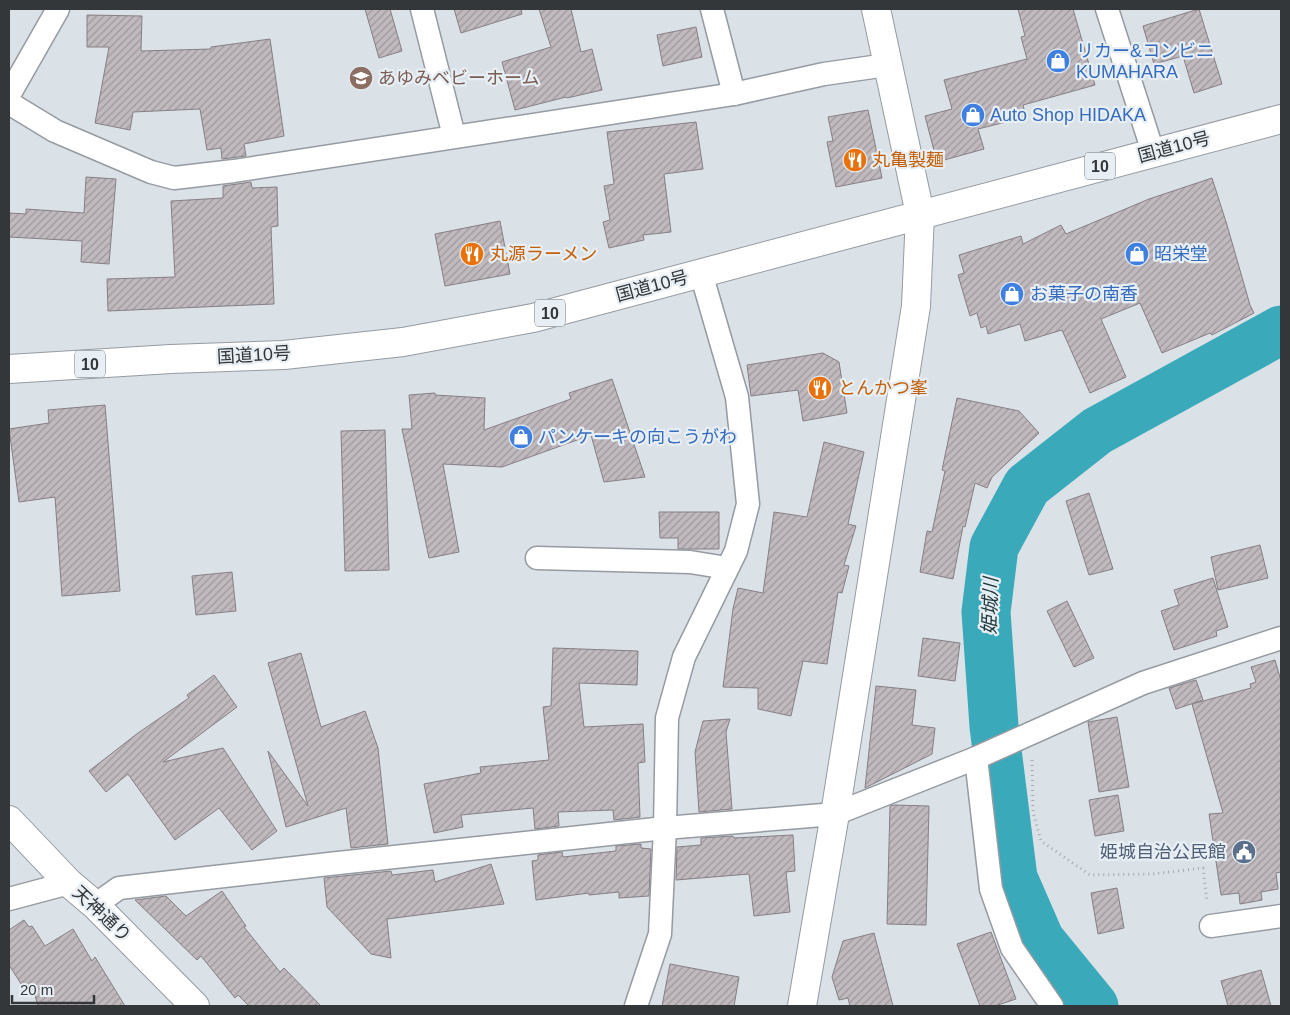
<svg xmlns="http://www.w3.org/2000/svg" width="1290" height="1015" viewBox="0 0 1290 1015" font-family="Helvetica,'Noto Sans JP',sans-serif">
	<defs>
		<pattern id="building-hatch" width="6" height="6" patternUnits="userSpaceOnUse" patternTransform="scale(1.25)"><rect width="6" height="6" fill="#c0babf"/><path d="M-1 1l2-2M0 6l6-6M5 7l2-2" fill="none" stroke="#9d989c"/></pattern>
	</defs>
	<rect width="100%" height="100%" fill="#dae1e7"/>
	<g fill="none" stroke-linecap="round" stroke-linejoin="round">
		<polyline stroke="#3aaabb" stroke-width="49" points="1094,1006 1040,940 1013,878 994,726 986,612 994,547 1027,486 1097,431 1281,330"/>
	</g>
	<g fill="url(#building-hatch)" stroke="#867f85">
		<polygon points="365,9 390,9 402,51 379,58"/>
		<polygon points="454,9 521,9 522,14 461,33"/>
		<polygon points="539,9 571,9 581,52 592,49 602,90 567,98 566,97 515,110 502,62 551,47"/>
		<polygon points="1018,9 1073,9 1095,85 1023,105 1026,117 978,129 984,149 937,162 925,116 952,109 944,80 1027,59 1021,37 1025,36"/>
		<polygon points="1199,9 1222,84 1194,93 1183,56 1154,64 1143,26"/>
		<polygon points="87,15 142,16 141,51 211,49 211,47 270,39 284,136 244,144 246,156 222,159 221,148 207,150 200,109 133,112 130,130 95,123 109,47 87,47"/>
		<polygon points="696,27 702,57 663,66 657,35"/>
		<polygon points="868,110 882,178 836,187 827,142 833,141 828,117"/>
		<polygon points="696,122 703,169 664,174 671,232 643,235 644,240 609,248 603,222 610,220 604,186 614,184 607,132"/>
		<polygon points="86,177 116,179 109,264 81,262 82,241 9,237 9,213 26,214 26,209 84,213"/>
		<polygon points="1212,178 1227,225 1250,305 1254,313 1212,335 1210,333 1162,353 1140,303 1101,319 1126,377 1090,393 1062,330 1025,341 1020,324 988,334 986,326 981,328 977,313 970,316 958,275 964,273 959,255 1021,236 1023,244 1061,225 1066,234 1149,199"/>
		<polygon points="251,182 252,188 277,187 278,226 271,227 274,304 108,311 107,279 175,277 171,201 223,198 223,186"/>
		<polygon points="500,221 510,274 445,286 435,234"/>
		<polygon points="823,353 839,362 847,413 803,421 798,390 751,396 747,365"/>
		<polygon points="612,379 645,477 604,482 591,435 502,467 443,464 459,552 429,558 402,429 412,429 409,395 435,393 435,395 485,398 484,430 571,399 569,393"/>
		<polygon points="957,398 1019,411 1039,433 992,477 987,488 975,483 965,527 963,526 953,579 920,572 927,531 932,532 945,471 942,470"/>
		<polygon points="105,405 120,591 62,596 55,497 19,502 9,429 49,423 48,410"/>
		<polygon points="385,430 389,570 345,571 341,431"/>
		<polygon points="824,442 864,452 848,524 856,526 844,565 849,566 842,593 838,592 827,664 803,661 791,716 758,709 758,688 723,687 733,609 738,588 763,593 774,512 807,517"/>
		<polygon points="1089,493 1113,569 1089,575 1066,501"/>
		<polygon points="659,512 719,512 719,549 678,549 678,538 660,538"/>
		<polygon points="1260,545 1268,578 1218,590 1211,557"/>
		<polygon points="232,572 236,611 196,615 192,576"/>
		<polygon points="1213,578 1228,627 1216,631 1217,636 1174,650 1161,611 1179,605 1174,590"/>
		<polygon points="1067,601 1094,658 1074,667 1047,611"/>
		<polygon points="923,638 960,643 955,681 918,676"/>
		<polygon points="553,648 638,651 637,685 579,683 584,727 643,724 645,762 638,763 640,817 614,820 613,810 558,812 559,826 535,829 533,808 461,815 463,827 434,833 424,784 481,773 480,767 549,760 543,707 551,706"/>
		<polygon points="301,653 321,727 365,711 378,748 388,844 351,848 346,808 286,827 268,751 308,806 268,663"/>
		<polygon points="1275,660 1281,681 1281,872 1276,873 1278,889 1261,892 1262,900 1240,904 1239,893 1221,895 1209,814 1223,813 1192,704 1251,688 1250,684 1256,682 1251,667"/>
		<polygon points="214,675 237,707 163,762 223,748 277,831 252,850 219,808 175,840 128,774 106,792 89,771 138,733 189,698 187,695"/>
		<polygon points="1196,680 1203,700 1176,709 1169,688"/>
		<polygon points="876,686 916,690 912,725 935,728 932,754 865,788"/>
		<polygon points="1117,717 1129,787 1099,792 1088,722"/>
		<polygon points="730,719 726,732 732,809 699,812 695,752 703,721"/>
		<polygon points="1118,795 1124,831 1095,836 1089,800"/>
		<polygon points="894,805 929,806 926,925 887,924 890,806"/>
		<polygon points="793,835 795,871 786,872 790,912 754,916 749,874 676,880 677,847 701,845 701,838 733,836 734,838"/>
		<polygon points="641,844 641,848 651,849 649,896 619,898 619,892 589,895 589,893 536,900 532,861 538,860 538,855 562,852 563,857 616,851 616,846"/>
		<polygon points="491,864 504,904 387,919 391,958 371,954 327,907 324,878 391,871 392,875 433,870 435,882"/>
		<polygon points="1117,888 1124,928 1098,934 1091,893"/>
		<polygon points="222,891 246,926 244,927 280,972 284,968 321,1006 249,1006 238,995 235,998 201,956 197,960 135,900 166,896 186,916"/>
		<polygon points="24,920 29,927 32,926 45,946 73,929 92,961 95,957 125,1006 38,1006 32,985 25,990 9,965 9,930"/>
		<polygon points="991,932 1016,999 995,1006 980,1006 957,944"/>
		<polygon points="874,933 893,1006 850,1006 848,998 839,1000 832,977 843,941"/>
		<polygon points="670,964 739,977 734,1006 662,1006"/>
		<polygon points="1261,970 1271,1006 1228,1006 1221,981"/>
	</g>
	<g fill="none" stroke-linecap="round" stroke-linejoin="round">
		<g stroke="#959ba1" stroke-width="25">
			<g id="minor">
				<polyline points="422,9 454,136"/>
				<polyline points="712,9 734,94"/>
				<polyline points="1107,9 1153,152"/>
				<polyline points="9,95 58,9"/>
				<polyline points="9,103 55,131 151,172 174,178 234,171 734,94 824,74 887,65"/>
				<polyline points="537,558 690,562 727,568"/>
				<polyline points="976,758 991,889 1012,948 1052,1006"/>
				<polyline points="9,899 69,883"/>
				<polyline points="95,905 119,888 329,864 665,828 835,814 976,758 1143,683 1281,638"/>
				<polyline points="1211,926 1281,916"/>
				<polyline points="636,1006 660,934 665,828 667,718 684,657 736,551 748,504 737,397 701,273"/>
			</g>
		</g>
		<g stroke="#959ba1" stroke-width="30">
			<g id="tertiary">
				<polyline points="9,820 69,883 95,905 195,1006"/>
				<polyline points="802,1006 835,814 916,306 920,214 876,9"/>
			</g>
		</g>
		<g stroke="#959ba1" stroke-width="30">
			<polyline id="trunk" points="9,369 171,359 284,355 403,342 533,318 1281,119"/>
		</g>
		<polyline stroke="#a5abb0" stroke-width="3" stroke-dasharray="1 4" stroke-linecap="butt" points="1032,760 1033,812 1041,841 1090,875 1153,874 1203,868 1207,901"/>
		<use href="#minor" stroke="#fff" stroke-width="22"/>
		<use href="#tertiary" stroke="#fff" stroke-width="28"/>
		<use href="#trunk" stroke="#fff" stroke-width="28"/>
	</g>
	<defs>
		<g id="shop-disc" transform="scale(1.25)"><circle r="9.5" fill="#3f7fe0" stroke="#e7eef4"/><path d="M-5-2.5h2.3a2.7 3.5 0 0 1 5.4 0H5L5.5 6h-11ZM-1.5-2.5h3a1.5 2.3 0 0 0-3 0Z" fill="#fff"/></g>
		<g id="school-disc" transform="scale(1.25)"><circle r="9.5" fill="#8d6e63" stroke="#e7eef4"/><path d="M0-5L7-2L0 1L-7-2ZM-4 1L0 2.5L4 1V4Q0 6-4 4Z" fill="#fff"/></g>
		<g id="restaurant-disc" transform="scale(1.25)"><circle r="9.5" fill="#e8710a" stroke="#e7eef4"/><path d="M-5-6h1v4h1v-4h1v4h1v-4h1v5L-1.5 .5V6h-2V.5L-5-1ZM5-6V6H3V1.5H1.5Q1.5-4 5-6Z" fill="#fff"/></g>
		<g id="civic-disc" transform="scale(1.25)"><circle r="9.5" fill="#5c6f8a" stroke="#e7eef4"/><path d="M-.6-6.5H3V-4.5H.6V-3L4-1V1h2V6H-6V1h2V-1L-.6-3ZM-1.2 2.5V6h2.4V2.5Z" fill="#fff"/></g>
	</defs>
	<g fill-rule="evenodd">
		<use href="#shop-disc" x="1058" y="61"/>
		<use href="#school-disc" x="361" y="78"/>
		<use href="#shop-disc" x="973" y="115"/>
		<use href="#restaurant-disc" x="855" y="160"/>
		<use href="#restaurant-disc" x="472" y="254"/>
		<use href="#shop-disc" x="1137" y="254"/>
		<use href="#shop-disc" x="1012" y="294"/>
		<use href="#restaurant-disc" x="820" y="388"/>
		<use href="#shop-disc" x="521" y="437"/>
		<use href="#civic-disc" x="1244" y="852"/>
	</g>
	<g text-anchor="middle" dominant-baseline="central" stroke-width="4.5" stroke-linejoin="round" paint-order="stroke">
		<g fill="#e7eef4" stroke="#6a6e71" stroke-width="1">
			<rect x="1085" y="152.5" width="30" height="27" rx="4"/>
			<rect x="535" y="299.5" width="30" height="27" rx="4"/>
			<rect x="75" y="350.5" width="30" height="27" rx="4"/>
		</g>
		<g font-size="16" font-weight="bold" fill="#343739">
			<text x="1100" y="166">10</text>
			<text x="550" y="313">10</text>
			<text x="90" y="364">10</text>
		</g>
		<g font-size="18" fill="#366cbe" stroke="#e7eef4" text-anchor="start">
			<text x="1076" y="51">リカー&amp;コンビニ<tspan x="1076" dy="21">KUMAHARA</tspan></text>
			<text x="990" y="115">Auto Shop HIDAKA</text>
			<text x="1154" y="254">昭栄堂</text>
			<text x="1030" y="294">お菓子の南香</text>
			<text x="538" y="437">パンケーキの向こうがわ</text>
		</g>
		<g font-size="18" fill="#785e54" stroke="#e7eef4" text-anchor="start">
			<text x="378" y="78">あゆみベビーホーム</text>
		</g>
		<g font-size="18" fill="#343739" stroke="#e7eef4">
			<text transform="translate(1174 147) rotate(-15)">国道10号</text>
			<text transform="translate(652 286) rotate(-15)">国道10号</text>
			<text transform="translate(254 355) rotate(-3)">国道10号</text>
			<text transform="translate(102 914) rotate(43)">天神通り</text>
		</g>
		<g font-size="18" fill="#c56008" stroke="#e7eef4" text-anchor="start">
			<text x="872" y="160">丸亀製麺</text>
			<text x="490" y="254">丸源ラーメン</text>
			<text x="838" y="388">とんかつ峯</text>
		</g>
		<g font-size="18" fill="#4e5e75" stroke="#e7eef4" text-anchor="end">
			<text x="1226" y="852">姫城自治公民館</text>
		</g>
		<g font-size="19" font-style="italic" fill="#1f383c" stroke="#e7eef4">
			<text transform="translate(990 606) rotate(-88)">姫城川</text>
		</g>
	</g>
	<rect width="1290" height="1015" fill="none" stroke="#343739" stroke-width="20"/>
	<path d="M12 995v8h82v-8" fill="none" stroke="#343739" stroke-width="2.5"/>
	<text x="20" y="995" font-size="15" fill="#343739" stroke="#e7eef4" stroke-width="4" paint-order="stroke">20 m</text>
</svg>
